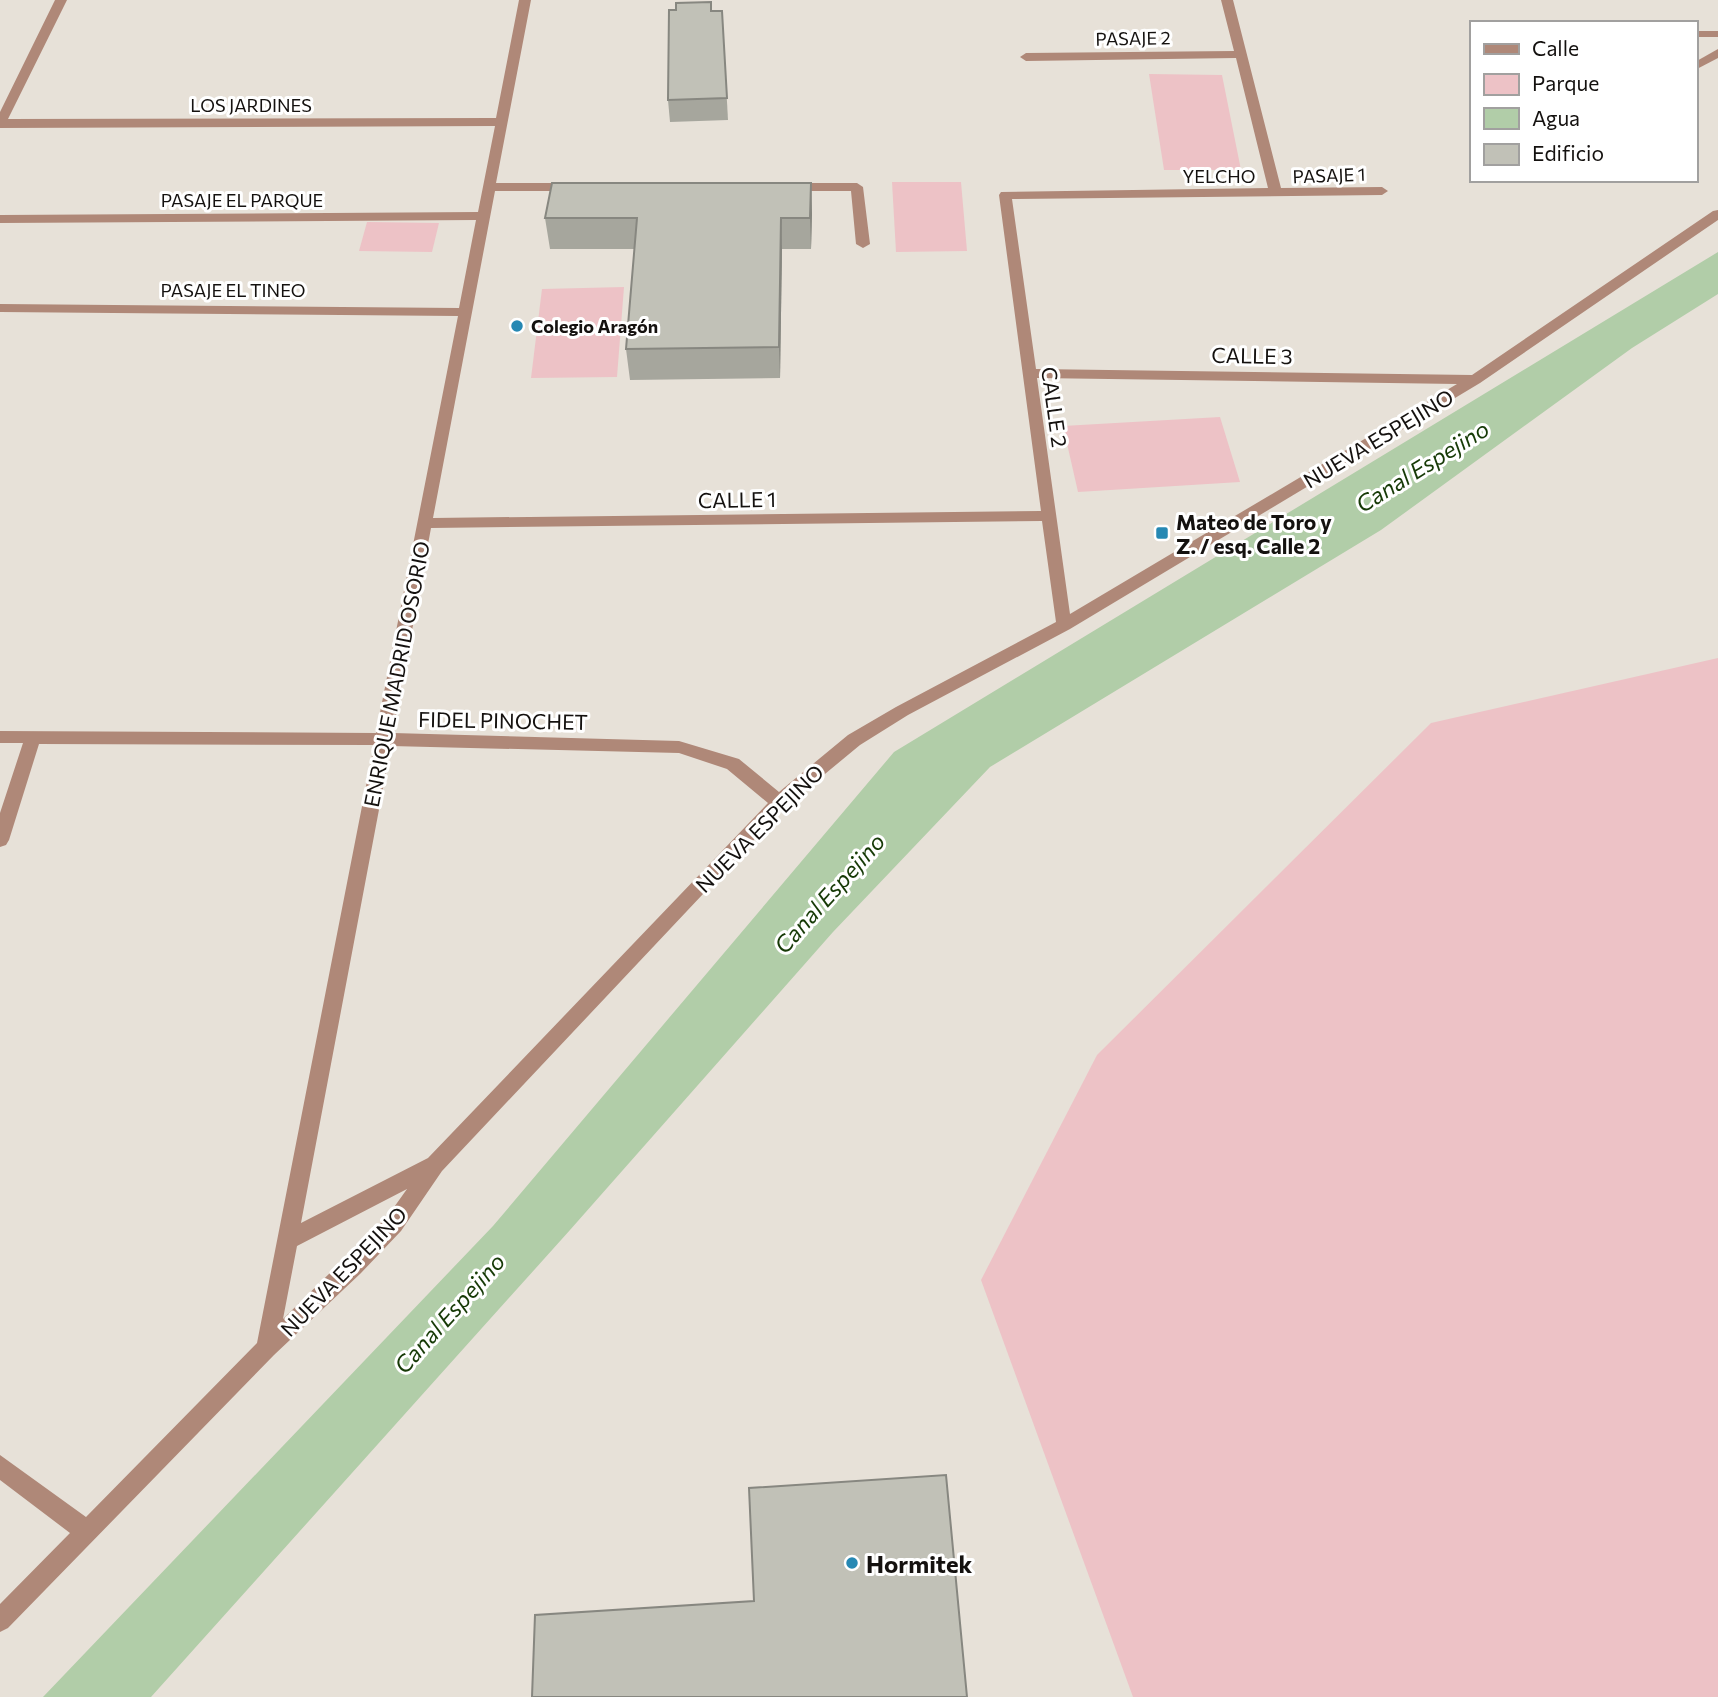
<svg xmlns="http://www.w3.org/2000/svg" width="1718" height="1697" viewBox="0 0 1718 1697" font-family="Commissioner,sans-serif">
	<rect width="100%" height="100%" fill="#e7e1d8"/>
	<g fill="#edc2c6">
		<polygon points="1149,74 1222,75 1241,170 1164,170"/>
		<polygon points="892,182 961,182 967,251 896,252"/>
		<polygon points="367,222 439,223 432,252 359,251"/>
		<polygon points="624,287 617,377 531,378 542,289"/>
		<polygon points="1220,417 1240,482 1078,492 1063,426"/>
		<polygon points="1718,658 1718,1697 1133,1697 981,1280 1097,1055 1431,723"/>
	</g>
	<polygon fill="#b1cda8" points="1718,252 1718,294 1632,348 1381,530 990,767 833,932 570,1230 151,1697 43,1697 493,1226 894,752"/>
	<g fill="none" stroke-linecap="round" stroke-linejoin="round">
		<g fill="#af8878" fill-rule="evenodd">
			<path d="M 55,0 L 67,0 L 8,119 L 496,118 L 519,0 L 531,0 L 496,183 L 573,183 L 579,187 L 573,191 L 495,191 L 433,518 L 1041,511 L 999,195 L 1001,192 L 1268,188 L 1236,58 L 1026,61 L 1020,57 L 1026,53 L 1234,51 L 1221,0 L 1233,0 L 1281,188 L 1382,187 L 1388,191 L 1382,195 L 1012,199 L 1036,369 L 1472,375 L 1713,211 L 1718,210 L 1718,220 L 1480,383 L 1070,629 L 908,715 L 860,745 L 785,807 L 442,1171 L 401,1231 L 361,1273 L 274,1355 L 8,1628 L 0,1632 L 0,1604 L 70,1533 L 0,1480 L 0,1455 L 86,1517 L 257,1343 L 374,745 L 39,744 L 9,840 L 6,845 L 0,847 L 0,813 L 23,743 L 0,743 L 0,731 L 376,733 L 458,316 L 0,312 L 0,304 L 459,308 L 476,220 L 0,223 L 0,215 L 478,212 L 495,126 L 0,128 L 0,112 ZM 1037,378 L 1457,384 L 1070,614 ZM 1042,521 L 1056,622 L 896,707 L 848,735 L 779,792 L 739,759 L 679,741 L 393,733 L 431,528 ZM 391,746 L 679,753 L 727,769 L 768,803 L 428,1158 L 301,1223 ZM 407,1189 L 387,1217 L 283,1319 L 297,1246 Z"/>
			<rect x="1695" y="31" width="23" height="6"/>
			<polygon points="1718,49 1718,58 1695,70 1695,62"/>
			<polygon points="857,183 863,187 870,244 863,248 856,244 851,191 790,191 784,187 790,183"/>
		</g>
	</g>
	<g fill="#a6a69d">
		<polygon points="711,11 722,11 728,120 670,122 668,100"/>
		<polygon points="811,183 812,214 811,249 782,249 780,378 630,380 626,349 635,249 550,249 545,218"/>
	</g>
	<g fill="#878780">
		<polygon points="811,183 812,214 811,249 810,218"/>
		<polygon points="781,218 782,249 780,378 779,347"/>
	</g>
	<g fill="#c1c1b7" stroke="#878780" stroke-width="2">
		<polygon points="711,2 711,11 722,11 727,98 668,100 669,10 676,10 676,3"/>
		<polygon points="552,183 811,183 810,218 781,218 779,347 626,349 637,218 545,218"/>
		<polygon points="946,1475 967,1697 532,1697 535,1615 754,1601 749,1488"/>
	</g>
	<g fill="#2688b3" stroke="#fff" stroke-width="2.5">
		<circle cx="517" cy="326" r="7"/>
		<rect x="1155" y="526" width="14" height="14" rx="3.5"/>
		<circle cx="852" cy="1563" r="7"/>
	</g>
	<g text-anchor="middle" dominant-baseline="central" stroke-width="6" stroke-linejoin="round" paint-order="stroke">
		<g font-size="18" fill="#14110f" stroke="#fff">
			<text transform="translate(1133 38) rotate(-1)">PASAJE 2</text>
			<text x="251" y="105">LOS JARDINES</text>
			<text transform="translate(1329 175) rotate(-2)">PASAJE 1</text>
			<text x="1219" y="176">YELCHO</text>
			<text x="242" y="200">PASAJE EL PARQUE</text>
			<text x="233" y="290">PASAJE EL TINEO</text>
		</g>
		<g font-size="18" font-weight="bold" fill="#14110f" stroke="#fff" text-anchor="start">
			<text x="531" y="326">Colegio Aragón</text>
		</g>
		<g font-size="21" fill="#14110f" stroke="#fff">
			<text transform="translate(1252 355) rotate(1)">CALLE 3</text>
			<text transform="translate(1055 407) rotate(82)">CALLE 2</text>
			<text transform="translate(1378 438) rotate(-31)">NUEVA ESPEJINO</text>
			<text transform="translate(737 499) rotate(-1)">CALLE 1</text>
			<text transform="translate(396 674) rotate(-79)">ENRIQUE MADRID OSORIO</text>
			<text transform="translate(503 720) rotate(1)">FIDEL PINOCHET</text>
			<text transform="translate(759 828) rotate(-45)">NUEVA ESPEJINO</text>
			<text transform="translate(343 1271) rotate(-46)">NUEVA ESPEJINO</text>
		</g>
		<g font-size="21" font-weight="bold" fill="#14110f" stroke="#fff" text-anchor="start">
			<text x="1176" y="521">Mateo de Toro y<tspan x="1176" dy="24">Z. / esq. Calle 2</tspan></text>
		</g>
		<g font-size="23" font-style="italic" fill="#163a06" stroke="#fff">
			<text transform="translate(1422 466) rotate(-32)">Canal Espejino</text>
			<text transform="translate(829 893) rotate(-48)">Canal Espejino</text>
			<text transform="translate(449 1313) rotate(-48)">Canal Espejino</text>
		</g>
		<g font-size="24" font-weight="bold" fill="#14110f" stroke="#fff" text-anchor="start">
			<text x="866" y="1563">Hormitek</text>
		</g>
	</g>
	<rect x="1470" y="21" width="228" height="161" fill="#ffffff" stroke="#a1a09f" stroke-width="2"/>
	<rect x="1484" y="44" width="35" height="10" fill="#af8878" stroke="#a1a09f" stroke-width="2"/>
	<text x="1532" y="56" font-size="21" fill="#14110f">Calle</text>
	<rect x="1484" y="74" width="35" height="21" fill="#edc2c6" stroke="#a1a09f" stroke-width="2"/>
	<text x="1532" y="91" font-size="21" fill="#14110f">Parque</text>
	<rect x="1484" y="108" width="35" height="21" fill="#b1cda8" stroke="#a1a09f" stroke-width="2"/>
	<text x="1532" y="126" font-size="21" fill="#14110f">Agua</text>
	<rect x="1484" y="144" width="35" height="21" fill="#c1c1b7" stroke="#a1a09f" stroke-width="2"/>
	<text x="1532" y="161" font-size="21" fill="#14110f">Edificio</text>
</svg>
